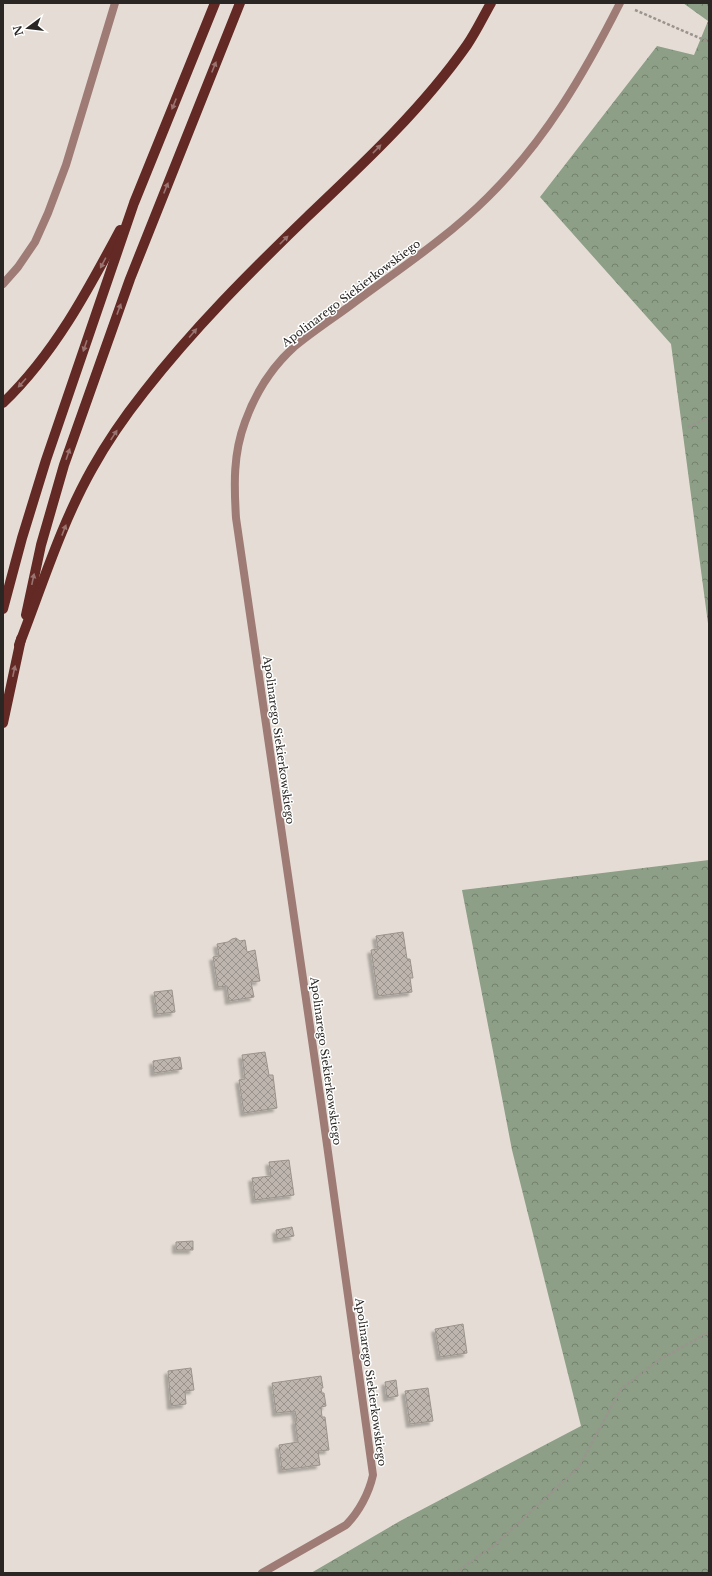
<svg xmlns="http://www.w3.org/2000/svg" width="712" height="1576" viewBox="0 0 712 1576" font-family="'Libre Baskerville',serif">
	<defs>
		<pattern id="forest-crowns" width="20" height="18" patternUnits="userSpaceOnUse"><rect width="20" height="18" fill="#8d9f86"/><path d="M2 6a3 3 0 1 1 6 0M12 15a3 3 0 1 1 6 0" fill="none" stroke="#73816d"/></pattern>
		<pattern id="building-cross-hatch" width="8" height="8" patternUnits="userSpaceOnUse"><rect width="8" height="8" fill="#bdb5ae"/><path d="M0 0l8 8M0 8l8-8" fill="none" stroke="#9a938d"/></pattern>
		<filter id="shadow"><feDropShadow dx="-3.5" dy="3.5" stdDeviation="1" flood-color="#0004"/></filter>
	</defs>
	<rect width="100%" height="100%" fill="#e5ddd5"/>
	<g fill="url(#forest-crowns)">
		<polygon points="683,3 709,3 709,631 671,344 540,197 657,46 694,55 708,21"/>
		<polygon points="709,860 709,1573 311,1573 400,1521 581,1426 512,1150 462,890"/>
	</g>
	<g fill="url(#building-cross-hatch)" stroke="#9b948d" filter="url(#shadow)">
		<polygon points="403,932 407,959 410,959 413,978 410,978 412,992 378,996 371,950 378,949 376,936"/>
		<polygon points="236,938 240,941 245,940 247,952 255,950 260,981 251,982 254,997 229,1001 227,986 218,987 213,957 219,956 217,944 228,942 232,939"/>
		<polygon points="172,990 175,1012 157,1014 154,992"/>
		<polygon points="265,1052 269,1075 273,1075 277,1108 244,1113 239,1080 245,1079 242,1055"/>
		<polygon points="180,1057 182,1069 154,1073 153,1061"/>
		<polygon points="289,1160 294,1195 255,1200 252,1178 271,1176 269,1162"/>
		<polygon points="292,1227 294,1236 277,1239 276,1230"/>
		<polygon points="193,1241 193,1250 176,1250 176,1242"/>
		<polygon points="463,1324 467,1353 440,1357 435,1329"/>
		<polygon points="191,1368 194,1390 185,1391 186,1404 171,1406 168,1371"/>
		<polygon points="321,1376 323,1388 321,1388 322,1393 324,1393 326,1406 321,1407 322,1417 325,1417 329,1450 318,1451 320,1465 282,1470 279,1445 298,1442 295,1421 297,1421 295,1411 276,1413 272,1383"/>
		<polygon points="396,1380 398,1396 387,1398 385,1382"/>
		<polygon points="428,1388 433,1421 410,1424 405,1391"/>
	</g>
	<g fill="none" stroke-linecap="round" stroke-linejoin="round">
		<g stroke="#9a948e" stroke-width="2.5" stroke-dasharray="3 2" stroke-linecap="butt">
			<polyline points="635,10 709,42"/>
			<polyline points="688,427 709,418"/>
			<polyline points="455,1573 497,1543 579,1467 621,1389 659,1360 709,1332"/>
		</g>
		<polyline stroke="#9f7b76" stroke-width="8" points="3,284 18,267 35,242 48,213 66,165 115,3"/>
		<path stroke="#9f7b76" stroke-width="8" d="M 262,1573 L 346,1525 C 359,1512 369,1493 373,1475 L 322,1109 L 236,518 C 234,485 233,454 245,422 C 255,394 272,367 294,347 C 312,332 332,319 351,305 C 398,270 447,238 488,197 C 545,141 584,74 620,3"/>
		<g stroke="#632924" stroke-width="10">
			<path d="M 3,403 C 54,354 87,292 120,230"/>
			<polyline points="3,609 22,538 46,460 134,203 215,3"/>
			<polyline points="26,615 41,545 64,465 130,279 240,3"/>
			<path d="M 19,645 C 42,586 61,524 92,469 C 107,442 125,416 144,392 C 193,329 250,272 307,217 C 364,163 422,109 467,45 C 476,32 483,17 491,3"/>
			<polyline points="3,723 21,639"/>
		</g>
	</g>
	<defs><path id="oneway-solid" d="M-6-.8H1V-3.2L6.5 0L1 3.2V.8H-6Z"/></defs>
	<g fill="#9a7471">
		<use href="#oneway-solid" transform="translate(214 67) rotate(-68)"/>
		<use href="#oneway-solid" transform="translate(174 104) rotate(112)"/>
		<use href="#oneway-solid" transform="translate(377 149) rotate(-46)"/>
		<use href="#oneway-solid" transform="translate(166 188) rotate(-68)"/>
		<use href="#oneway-solid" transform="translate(284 240) rotate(-45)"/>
		<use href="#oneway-solid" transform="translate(103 263) rotate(118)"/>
		<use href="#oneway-solid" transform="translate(119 309) rotate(-70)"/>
		<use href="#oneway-solid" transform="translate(193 333) rotate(-49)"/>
		<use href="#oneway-solid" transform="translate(85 346) rotate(109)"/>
		<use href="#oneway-solid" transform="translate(22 383) rotate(132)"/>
		<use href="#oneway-solid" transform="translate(114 435) rotate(-57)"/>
		<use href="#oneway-solid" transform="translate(68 454) rotate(-71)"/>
		<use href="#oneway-solid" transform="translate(64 530) rotate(-69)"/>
		<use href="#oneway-solid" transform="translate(33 579) rotate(-78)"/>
		<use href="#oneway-solid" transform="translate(14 671) rotate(-78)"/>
	</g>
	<g text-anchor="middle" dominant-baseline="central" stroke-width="3" stroke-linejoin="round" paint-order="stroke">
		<g font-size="11" fill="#292623" stroke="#fff">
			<text transform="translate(351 293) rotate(-37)">Apolinarego Siekierkowskiego</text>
			<text transform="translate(279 740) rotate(82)">Apolinarego Siekierkowskiego</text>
			<text transform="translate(326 1061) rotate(82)">Apolinarego Siekierkowskiego</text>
			<text transform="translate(371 1382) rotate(82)">Apolinarego Siekierkowskiego</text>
		</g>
	</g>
	<rect width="712" height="1576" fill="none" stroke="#292623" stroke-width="8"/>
	<g transform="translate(28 28) rotate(255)" stroke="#ffffff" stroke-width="3" paint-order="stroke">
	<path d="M0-3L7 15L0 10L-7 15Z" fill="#292623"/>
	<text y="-6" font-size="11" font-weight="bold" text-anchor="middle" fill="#292623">N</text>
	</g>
</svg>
